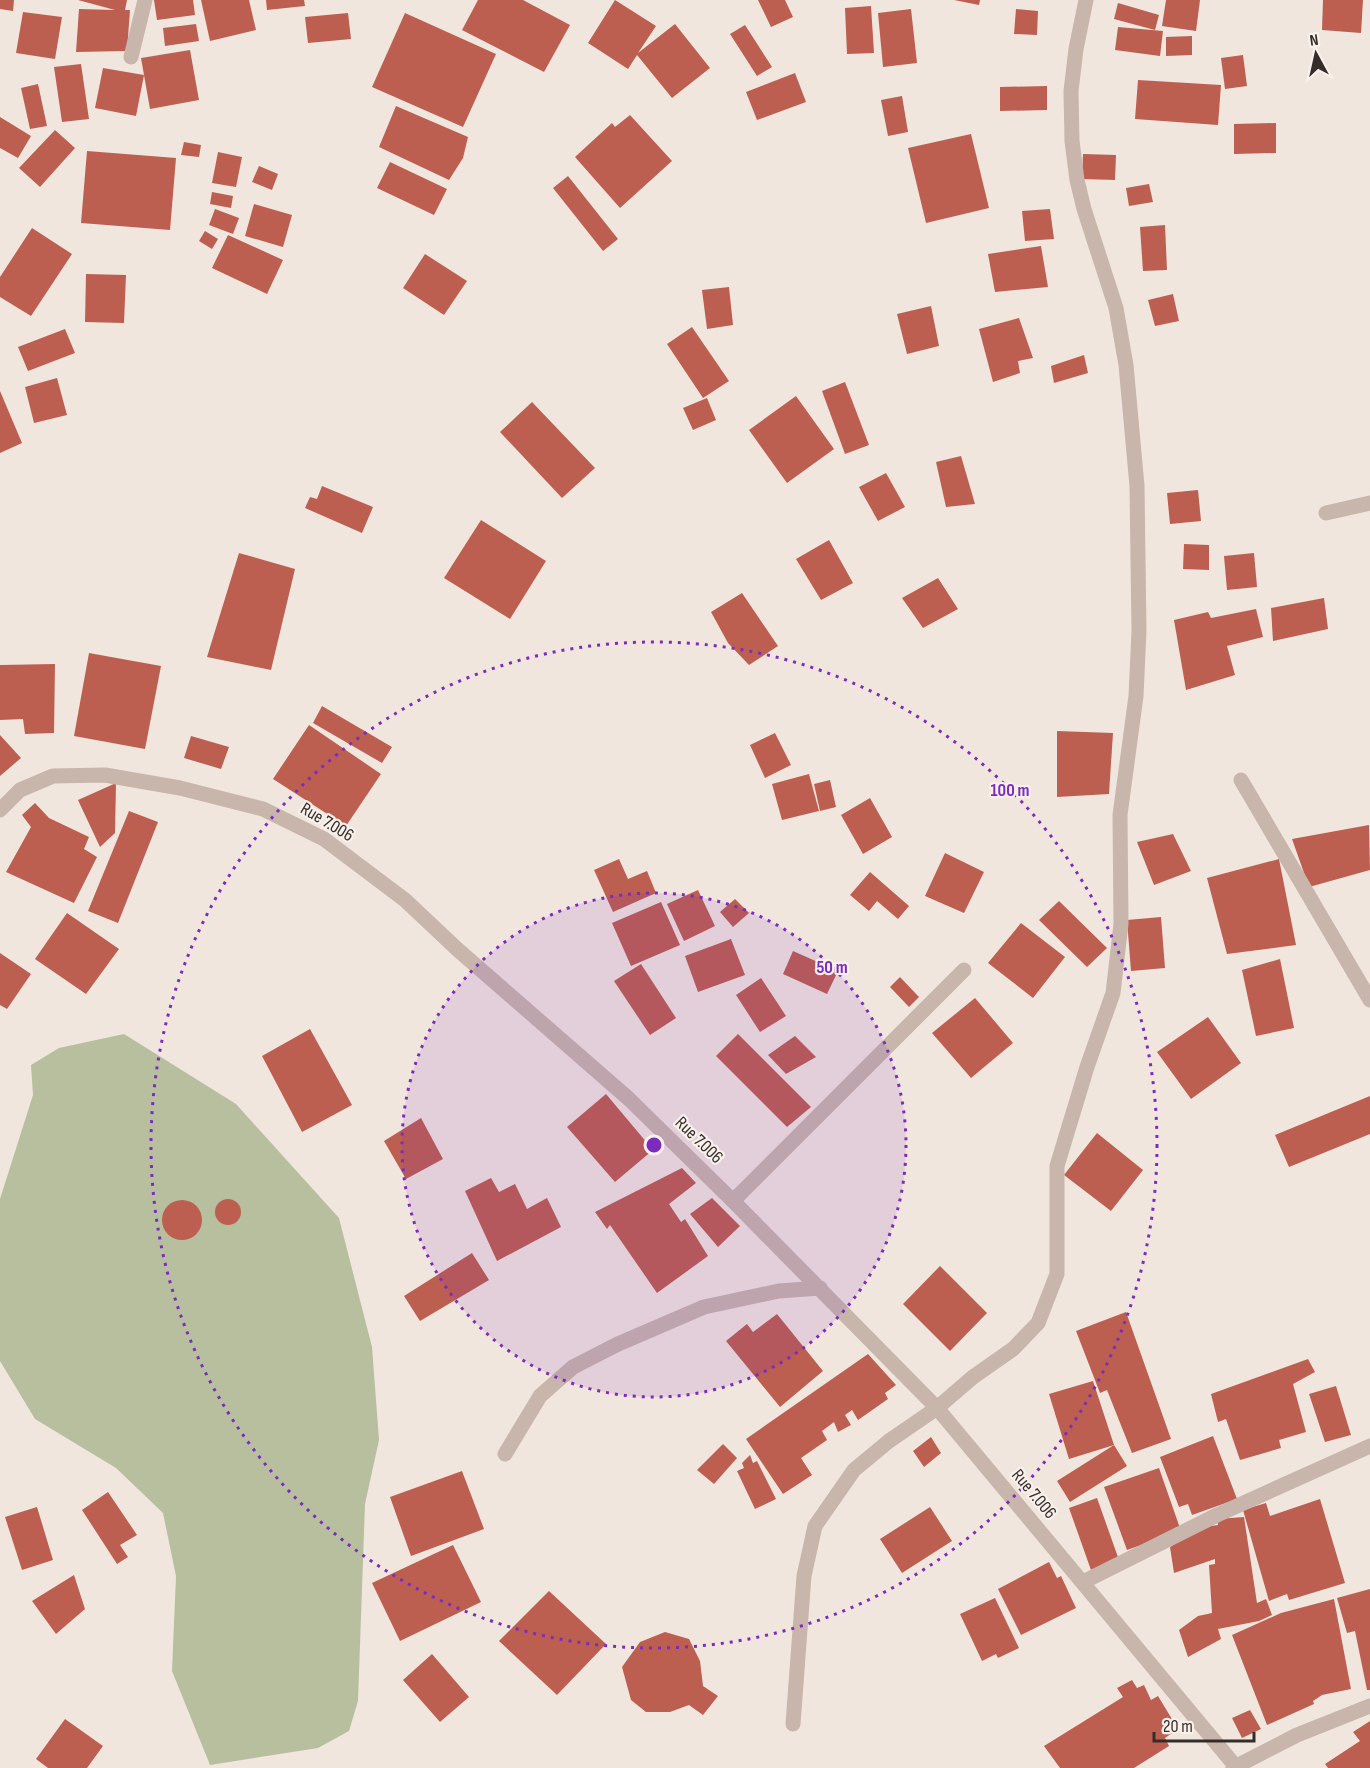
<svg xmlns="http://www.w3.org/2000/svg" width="1370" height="1768" viewBox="0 0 1370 1768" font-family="'Sofia Sans Condensed',sans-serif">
	<rect width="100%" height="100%" fill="#f1e6de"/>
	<polygon fill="#b7bf9f" points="124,1034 236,1104 339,1218 372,1347 379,1440 365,1504 358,1701 349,1731 318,1748 210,1765 172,1671 176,1576 163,1513 116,1468 35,1419 0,1361 0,1199 33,1095 31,1065 59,1048"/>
	<g fill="#bc5f50">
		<polygon points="0,0 14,0 13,11 0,9"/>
		<polygon points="78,0 127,0 125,10 130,10 127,51 76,52 79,9 115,10"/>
		<polygon points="154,0 193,0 195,15 157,20"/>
		<polygon points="201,0 249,0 256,30 210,41"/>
		<polygon points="266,0 304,0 305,6 267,10"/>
		<polygon points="478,0 523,0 570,25 544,72 462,30"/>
		<polygon points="615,0 656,26 638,53 675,24 710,68 672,98 637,55 628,69 588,43"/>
		<polygon points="758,0 785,0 793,17 771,27"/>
		<polygon points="954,0 980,0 979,5"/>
		<polygon points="1166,0 1200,0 1196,31 1162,26"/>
		<polygon points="1323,0 1363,0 1361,33 1322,30"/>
		<polygon points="1118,3 1159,15 1155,30 1114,19"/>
		<polygon points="871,6 874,53 847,54 845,8"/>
		<polygon points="911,9 917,63 883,67 878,13"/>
		<polygon points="1016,9 1038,11 1037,35 1014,34"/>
		<polygon points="23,12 62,17 55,59 16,53"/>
		<polygon points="348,13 351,39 308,43 305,17"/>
		<polygon points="405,13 496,54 463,127 372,87"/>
		<polygon points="196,24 199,41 165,46 163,28"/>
		<polygon points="745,25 772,67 757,76 730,34"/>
		<polygon points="1118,27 1163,31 1160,56 1115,50"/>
		<polygon points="1192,36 1192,55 1166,56 1166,37"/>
		<polygon points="190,50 199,100 150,109 141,58"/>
		<polygon points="1243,55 1247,86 1225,89 1221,58"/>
		<polygon points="81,64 89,119 62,122 54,67"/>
		<polygon points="103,68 144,75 136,116 95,108"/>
		<polygon points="795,73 806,102 757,120 746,92"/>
		<polygon points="1138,80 1221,85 1218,125 1135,119"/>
		<polygon points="38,84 47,126 30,129 21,88"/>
		<polygon points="1047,86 1047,110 1000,111 1000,87"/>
		<polygon points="902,96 908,132 888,136 881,100"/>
		<polygon points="396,106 468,137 463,158 449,180 379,147"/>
		<polygon points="630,115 672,161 620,208 575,157 612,123 615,127"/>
		<polygon points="0,117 31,136 18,158 0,148"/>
		<polygon points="1276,123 1276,153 1234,154 1234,124"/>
		<polygon points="55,130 75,148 40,187 19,168"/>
		<polygon points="971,134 989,208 926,223 908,148"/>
		<polygon points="184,142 201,145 199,157 181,155"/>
		<polygon points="87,151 176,158 170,230 81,223"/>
		<polygon points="218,152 242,157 236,187 212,183"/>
		<polygon points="1083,154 1116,155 1115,180 1082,179"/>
		<polygon points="390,162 447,189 434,215 377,188"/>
		<polygon points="259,166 278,174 272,190 252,182"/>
		<polygon points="568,176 618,239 603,251 553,188"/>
		<polygon points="1149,184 1153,202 1129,206 1126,188"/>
		<polygon points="212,192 233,196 231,208 210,204"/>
		<polygon points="254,204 292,215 283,247 245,236"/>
		<polygon points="215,209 239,218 233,234 209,225"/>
		<polygon points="1050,209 1054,239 1025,241 1022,211"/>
		<polygon points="1165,225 1167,270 1143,271 1140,227"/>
		<polygon points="32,228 72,254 31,316 0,297 0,277"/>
		<polygon points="205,231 218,239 212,249 199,241"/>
		<polygon points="228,235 283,260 267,294 212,268"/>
		<polygon points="1041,246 1048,287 995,292 988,254"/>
		<polygon points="425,254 467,281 444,315 403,288"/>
		<polygon points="86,274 126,275 124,323 85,322"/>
		<polygon points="729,287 733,325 707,329 702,290"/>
		<polygon points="1173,294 1179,321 1155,326 1148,300"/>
		<polygon points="931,306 939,346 907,354 897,314"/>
		<polygon points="1019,318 1033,358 1018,361 1020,373 993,382 979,329"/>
		<polygon points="692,327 729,381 703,398 667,344"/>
		<polygon points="65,329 75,353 28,371 18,347"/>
		<polygon points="1084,355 1088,373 1054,383 1051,366"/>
		<polygon points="57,378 67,415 34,423 25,387"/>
		<polygon points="845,382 869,445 845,454 822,391"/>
		<polygon points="0,391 22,443 0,453"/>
		<polygon points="796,396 834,449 787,483 749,430"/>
		<polygon points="707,398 716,420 693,430 683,408"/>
		<polygon points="532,402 595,468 562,498 500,432"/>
		<polygon points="961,456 975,504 946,507 936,462"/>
		<polygon points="886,473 905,507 878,521 859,487"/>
		<polygon points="322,486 373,507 362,533 305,508 310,497 317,499"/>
		<polygon points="1198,490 1201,521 1170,524 1167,493"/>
		<polygon points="481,520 546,561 510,619 444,578"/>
		<polygon points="829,540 853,583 821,600 796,559"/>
		<polygon points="1184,544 1209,545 1209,570 1183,569"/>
		<polygon points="239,553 295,569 271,670 207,657"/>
		<polygon points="1254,553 1257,587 1227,590 1224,556"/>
		<polygon points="938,578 958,609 923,628 902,598"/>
		<polygon points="742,593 778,646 749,665 728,643 711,612"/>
		<polygon points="1324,598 1328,629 1273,641 1271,608"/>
		<polygon points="1256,609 1263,637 1227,646 1235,675 1186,690 1174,620 1208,612 1211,618"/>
		<polygon points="89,653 161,666 145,749 74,736"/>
		<polygon points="55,664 54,733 25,734 23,719 0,720 0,665"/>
		<polygon points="322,706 392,747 382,763 313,723"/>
		<polygon points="309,725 381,774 346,826 273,779"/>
		<polygon points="1057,731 1113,733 1109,794 1057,797"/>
		<polygon points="775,733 791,765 765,778 750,745"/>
		<polygon points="0,735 21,758 0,776"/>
		<polygon points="191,736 229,747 221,769 184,758"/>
		<polygon points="809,774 819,811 782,820 772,784"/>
		<polygon points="830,780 836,807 820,811 814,784"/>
		<polygon points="116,783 115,833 100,847 78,800"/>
		<polygon points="870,798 892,837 863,854 841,815"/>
		<polygon points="35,803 49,818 89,837 84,849 97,857 74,903 6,872 31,827 22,815"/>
		<polygon points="129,811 158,822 118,923 88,911"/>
		<polygon points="1369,825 1370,870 1309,887 1292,839"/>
		<polygon points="1173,834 1191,871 1154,885 1137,842"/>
		<polygon points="945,853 984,872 964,913 925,896"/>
		<polygon points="619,859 628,879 647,871 656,893 613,912 594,870"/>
		<polygon points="1279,859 1296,945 1227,954 1207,878"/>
		<polygon points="870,872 909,906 898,919 877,901 869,911 850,895"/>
		<polygon points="698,890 715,926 684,941 667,904"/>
		<polygon points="735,899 749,913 733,927 720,912"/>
		<polygon points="1059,901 1107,948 1087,967 1039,920"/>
		<polygon points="661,902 680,945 631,966 612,923"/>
		<polygon points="67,913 119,949 86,994 35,959"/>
		<polygon points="1161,917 1165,968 1131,971 1127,920"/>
		<polygon points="1021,923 1065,957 1033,998 988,963"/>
		<polygon points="731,939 745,975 698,992 685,956"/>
		<polygon points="793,951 838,971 827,994 783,974"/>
		<polygon points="0,953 31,974 7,1009 0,1005"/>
		<polygon points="1280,959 1294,1028 1256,1036 1242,970"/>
		<polygon points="641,964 676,1018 650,1035 614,981"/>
		<polygon points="900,977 919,997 909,1007 890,987"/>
		<polygon points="761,978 786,1016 760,1032 736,995"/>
		<polygon points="975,998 1013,1043 971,1078 932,1033"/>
		<polygon points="1208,1017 1241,1063 1191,1099 1157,1052"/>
		<polygon points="310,1029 352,1105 302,1132 262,1056"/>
		<polygon points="738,1034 811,1107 787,1127 716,1056"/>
		<polygon points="795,1036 816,1057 786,1074 768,1055"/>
		<polygon points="606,1094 653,1150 615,1182 567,1127"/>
		<polygon points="1370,1096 1370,1134 1289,1167 1275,1135"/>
		<polygon points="421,1118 443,1159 406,1179 384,1141"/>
		<polygon points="1097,1133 1143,1170 1111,1211 1064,1175"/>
		<polygon points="682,1168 696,1183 669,1204 681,1222 685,1219 708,1256 657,1293 610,1225 607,1229 595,1212"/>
		<polygon points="491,1178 499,1192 515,1184 527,1209 547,1198 561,1227 497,1261 465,1191"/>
		<polygon points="712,1198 740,1226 718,1247 690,1214"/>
		<circle cx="228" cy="1212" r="13"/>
		<circle cx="182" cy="1220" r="20"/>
		<polygon points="472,1253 489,1280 420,1321 404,1296"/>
		<polygon points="940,1266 987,1313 950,1351 903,1304"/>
		<polygon points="1126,1312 1171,1439 1132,1453 1107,1390 1100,1393 1076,1331"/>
		<polygon points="777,1314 823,1371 780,1407 726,1341 747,1324 753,1332"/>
		<polygon points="868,1354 896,1385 885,1393 888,1399 858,1420 852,1410 845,1415 851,1425 838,1432 834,1422 822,1431 827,1440 801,1458 812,1475 783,1494 746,1439"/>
		<polygon points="1308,1359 1315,1372 1293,1384 1306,1432 1279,1440 1281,1448 1240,1460 1226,1419 1218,1422 1211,1394"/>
		<polygon points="1093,1381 1114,1445 1069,1459 1049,1394"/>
		<polygon points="1336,1386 1351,1435 1325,1442 1309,1394"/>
		<polygon points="1213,1436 1237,1499 1192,1515 1188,1504 1179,1507 1160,1457"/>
		<polygon points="931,1437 941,1453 924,1467 913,1451"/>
		<polygon points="723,1444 737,1458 714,1484 697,1470"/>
		<polygon points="1114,1445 1127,1466 1070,1502 1057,1481"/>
		<polygon points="750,1455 753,1463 757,1461 776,1499 755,1509 737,1471 744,1468 742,1463"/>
		<polygon points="1159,1468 1181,1531 1127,1550 1104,1487"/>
		<polygon points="462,1471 484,1529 411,1556 390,1497"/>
		<polygon points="108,1492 137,1535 120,1545 128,1557 117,1564 82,1510"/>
		<polygon points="1097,1498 1119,1560 1091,1570 1069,1508"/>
		<polygon points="1320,1499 1345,1583 1289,1600 1287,1594 1269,1601 1243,1510 1266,1503 1270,1516"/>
		<polygon points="37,1507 53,1560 22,1570 5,1517"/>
		<polygon points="930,1507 952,1541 902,1573 880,1539"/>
		<polygon points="1244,1517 1257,1603 1266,1599 1272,1615 1259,1621 1218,1629 1221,1639 1188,1657 1179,1630 1198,1616 1212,1613 1209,1565 1215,1564 1215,1559 1174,1573 1170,1547 1202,1527 1218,1525 1217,1519"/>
		<polygon points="453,1545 481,1602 400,1641 372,1583"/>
		<polygon points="1049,1562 1057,1578 1061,1576 1076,1608 1021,1635 998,1589"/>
		<polygon points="74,1575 85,1609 56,1634 32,1601"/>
		<polygon points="1370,1589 1370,1690 1367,1690 1355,1631 1347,1633 1337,1598"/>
		<polygon points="549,1591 606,1644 557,1695 499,1641"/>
		<polygon points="995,1598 1019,1648 998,1658 996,1654 982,1661 960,1614"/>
		<polygon points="1334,1599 1351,1689 1322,1695 1313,1701 1314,1704 1267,1725 1232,1635 1281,1613"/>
		<polygon points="665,1632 689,1639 700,1661 703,1686 718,1696 703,1715 689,1705 670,1712 646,1712 631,1700 622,1667 640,1642"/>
		<polygon points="432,1654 469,1697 440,1722 403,1680"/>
		<polygon points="1132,1680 1137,1688 1144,1685 1151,1700 1158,1696 1178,1729 1165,1738 1169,1746 1134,1768 1060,1768 1044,1746 1123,1697 1117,1688"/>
		<polygon points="1250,1710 1261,1729 1242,1738 1232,1718"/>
		<polygon points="65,1719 103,1746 87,1768 48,1768 36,1759"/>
		<polygon points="1370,1721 1370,1768 1328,1768 1325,1764 1360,1741 1353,1732"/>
	</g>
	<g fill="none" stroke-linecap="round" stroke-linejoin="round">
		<g stroke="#c8b5ab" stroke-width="15">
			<polyline points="131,57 145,0"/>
			<polyline points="1326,513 1370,503"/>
			<polyline points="1241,780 1370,1000"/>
			<polyline points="0,810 20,790 53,776 105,775 180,788 263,809 324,839 405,900 457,949 629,1099 733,1201 937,1408 1237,1768"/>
			<polyline points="733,1201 964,970"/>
			<polyline points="505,1454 540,1396 573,1367 618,1344 704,1307 779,1291 820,1288"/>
			<polyline points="1083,1582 1217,1515 1370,1446"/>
			<polyline points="793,1724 804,1576 815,1526 854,1470 889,1441 937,1408 973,1377 1013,1349 1038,1323 1057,1274 1057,1166 1087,1067 1113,993 1121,924 1120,815 1136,696 1139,631 1137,486 1126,365 1116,308 1084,209 1077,180 1072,141 1071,91 1076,49 1086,0"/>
			<polyline points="1233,1768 1297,1735 1370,1706"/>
		</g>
	</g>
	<circle cx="654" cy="1145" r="252" fill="#7b2cbf" fill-opacity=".12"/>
	<g fill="none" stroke="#7b2cbf" stroke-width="3" stroke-dasharray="3 6">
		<circle cx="654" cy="1145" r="252"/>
		<circle cx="654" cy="1145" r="503"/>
	</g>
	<g text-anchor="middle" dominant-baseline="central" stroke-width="4.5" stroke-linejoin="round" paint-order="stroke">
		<g font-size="18" fill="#362c2a" stroke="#f8f0ea">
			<text transform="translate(327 822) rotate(31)">Rue 7.006</text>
			<text transform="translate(699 1140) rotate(44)">Rue 7.006</text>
			<text transform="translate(1034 1494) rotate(50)">Rue 7.006</text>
		</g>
	</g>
	<circle cx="654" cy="1145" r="9" fill="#7b2cbf" stroke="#f8f0ea" stroke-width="3"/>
	<g font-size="18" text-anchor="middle" font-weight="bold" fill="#7b2cbf" stroke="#f8f0ea" stroke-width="4.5" stroke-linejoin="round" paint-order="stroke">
		<text x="1010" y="796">100 m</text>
		<text x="832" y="973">50 m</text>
	</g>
	<g transform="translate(1316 54) rotate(352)" stroke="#f8f0ea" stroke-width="4.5" paint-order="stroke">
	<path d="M0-4.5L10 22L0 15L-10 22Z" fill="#362c2a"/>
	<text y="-9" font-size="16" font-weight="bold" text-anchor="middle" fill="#362c2a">N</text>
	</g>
	<path d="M1154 1732v9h100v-9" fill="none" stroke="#362c2a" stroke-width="3"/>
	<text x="1163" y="1732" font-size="18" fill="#362c2a" stroke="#f8f0ea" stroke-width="4.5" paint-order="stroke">20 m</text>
</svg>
